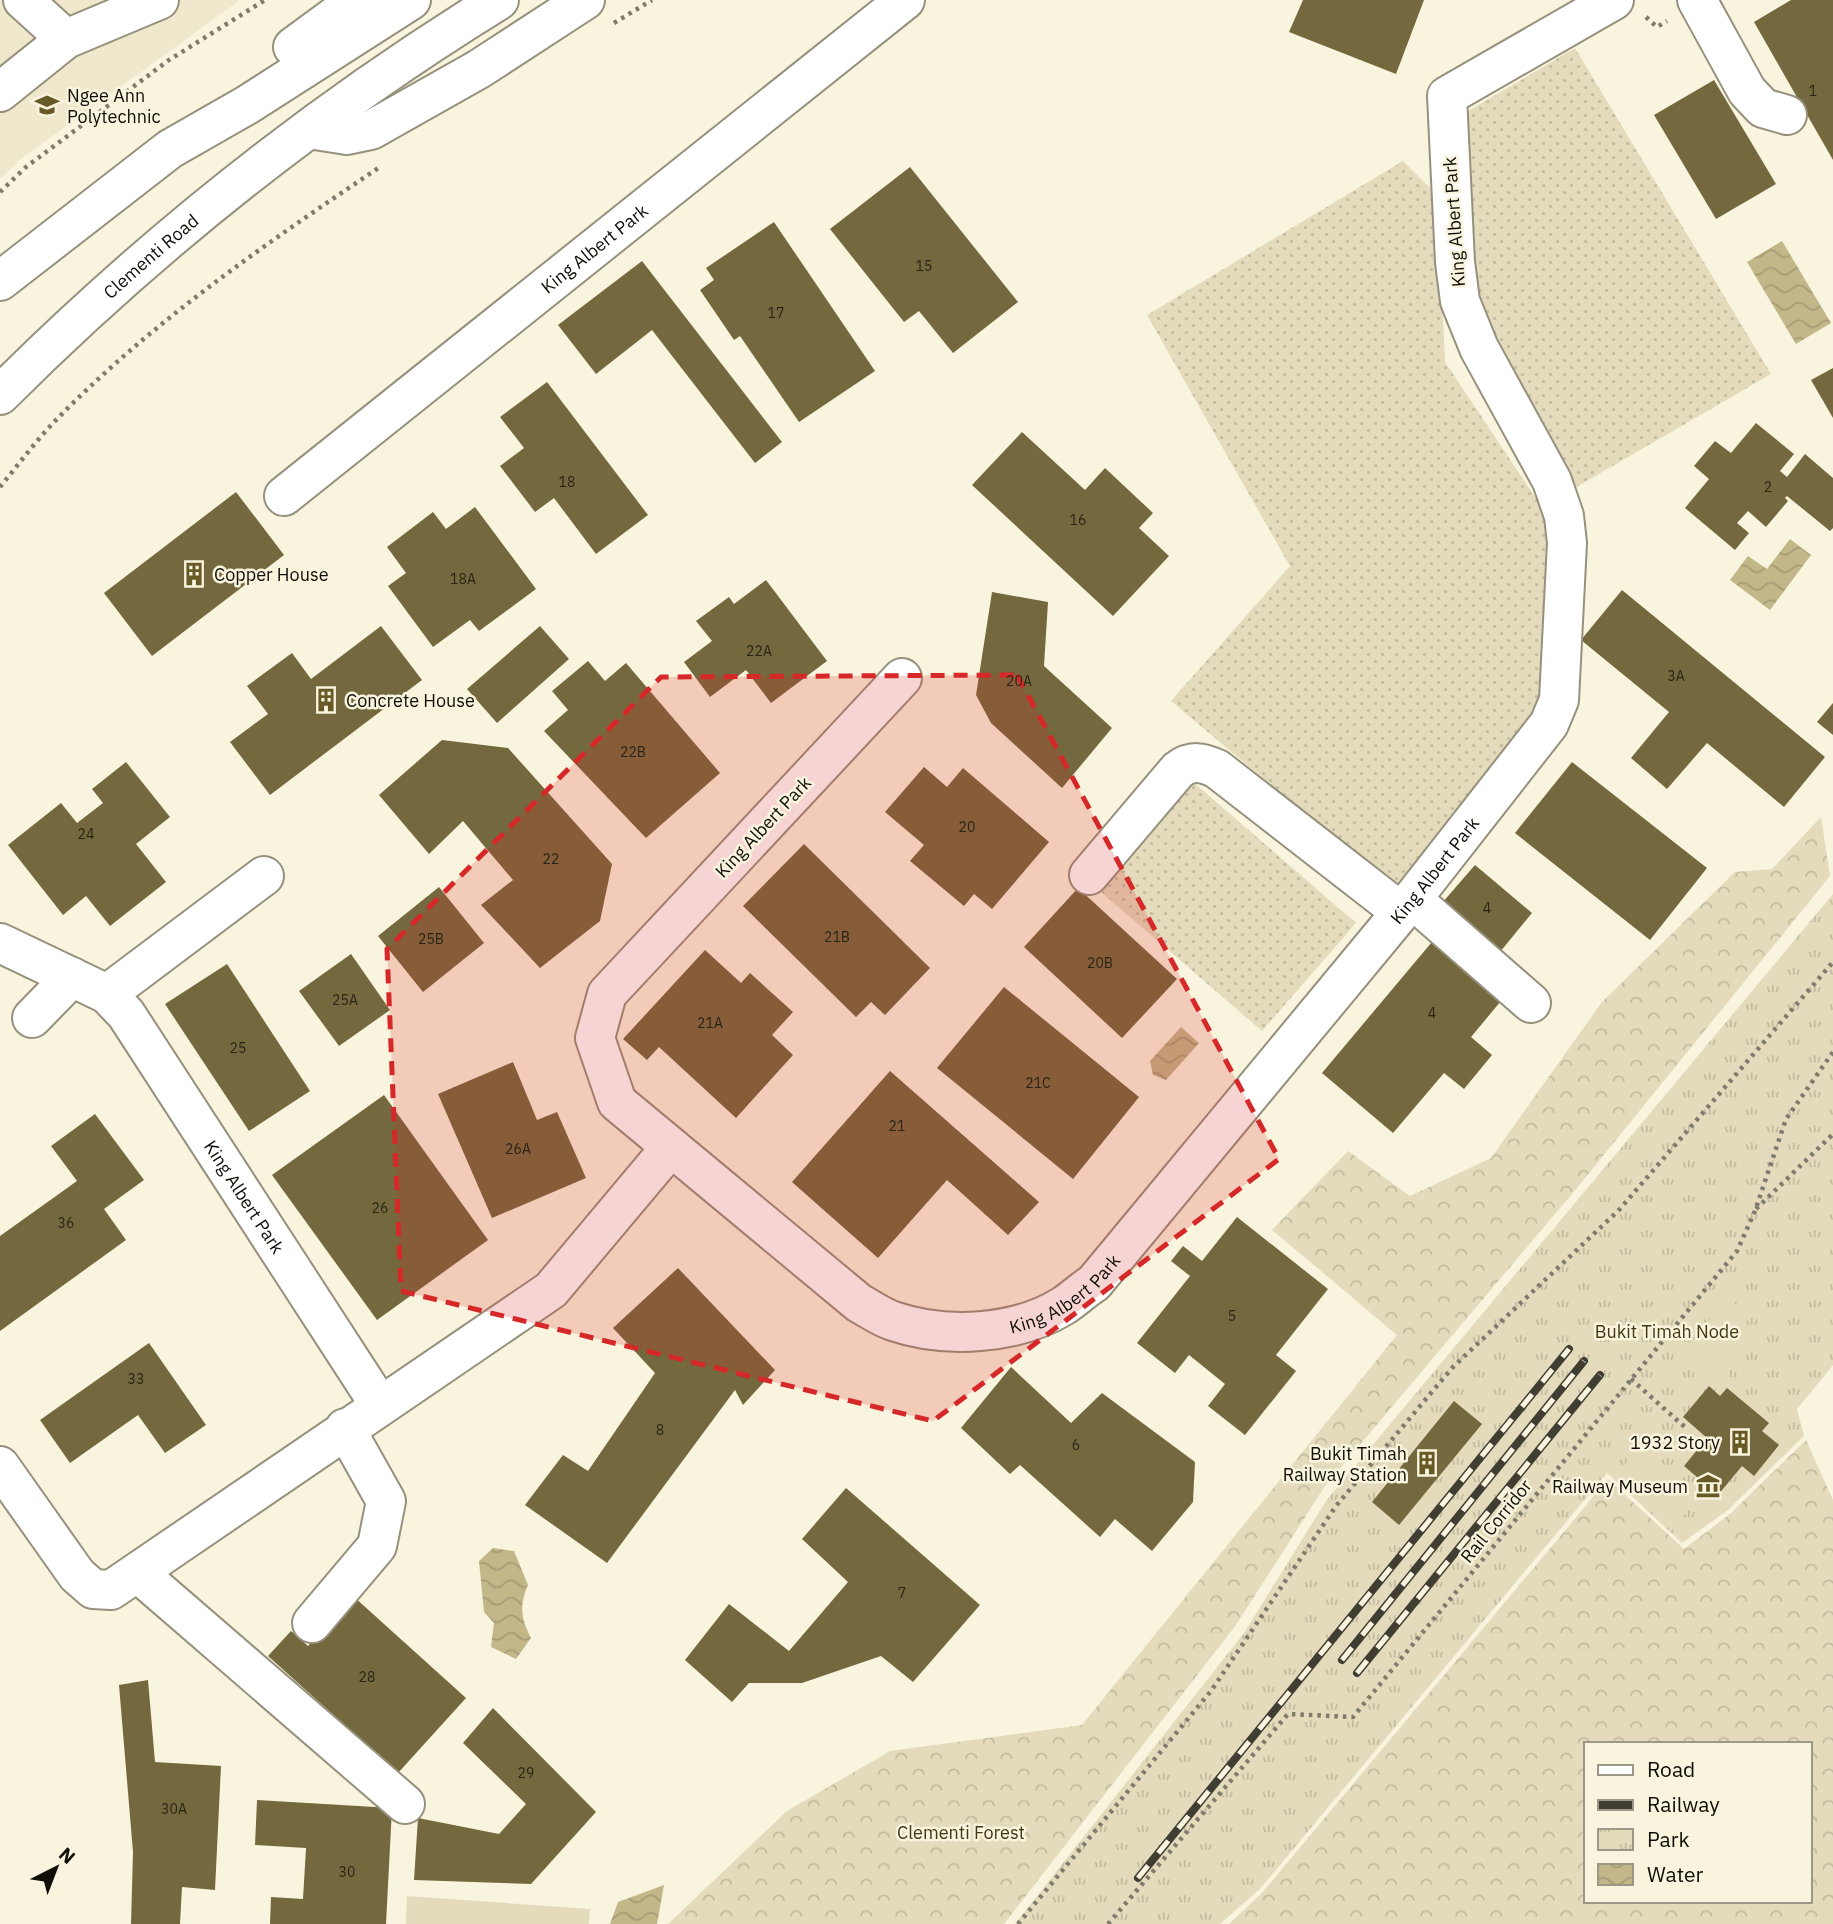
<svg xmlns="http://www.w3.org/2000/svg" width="1833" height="1924" viewBox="0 0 1833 1924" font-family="'IBM Plex Sans',sans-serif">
	<defs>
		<pattern id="grass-dots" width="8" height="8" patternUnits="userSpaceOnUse" patternTransform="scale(1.75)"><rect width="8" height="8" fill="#e3dbbb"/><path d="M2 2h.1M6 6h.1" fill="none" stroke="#c2bb9f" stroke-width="1.8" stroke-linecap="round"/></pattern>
		<pattern id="forest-crowns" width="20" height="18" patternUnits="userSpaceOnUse" patternTransform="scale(1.75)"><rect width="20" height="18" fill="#e3dbbb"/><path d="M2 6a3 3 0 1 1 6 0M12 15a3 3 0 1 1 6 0" fill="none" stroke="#c2bb9f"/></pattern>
		<pattern id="park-tufts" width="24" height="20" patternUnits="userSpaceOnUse" patternTransform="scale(1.75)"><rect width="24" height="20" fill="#e3dbbb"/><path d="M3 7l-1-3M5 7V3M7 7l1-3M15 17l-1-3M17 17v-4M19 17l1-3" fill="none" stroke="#c2bb9f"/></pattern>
		<pattern id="water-waves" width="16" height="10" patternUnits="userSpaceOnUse" patternTransform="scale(1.75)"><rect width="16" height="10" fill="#c2b789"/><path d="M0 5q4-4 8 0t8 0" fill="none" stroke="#a69c75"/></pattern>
	</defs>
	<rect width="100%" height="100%" fill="#f9f4de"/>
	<polygon fill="#f0e8cc" points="0,0 240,0 21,159 0,179"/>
	<g fill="url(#grass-dots)">
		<polygon points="1575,48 1771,374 1573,489 1473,300 1465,113"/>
		<polygon points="1403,161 1437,195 1445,362 1549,518 1538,714 1401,894 1171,701 1290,566 1147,315"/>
		<polygon points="1193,782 1356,923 1262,1031 1100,891"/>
	</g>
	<g fill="url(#forest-crowns)" fill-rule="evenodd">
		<polygon points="1821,817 1830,876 1577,1188 1325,1486 1236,1625 1004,1924 668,1924 787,1811 890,1751 1082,1725 1397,1335 1272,1230 1348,1151 1410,1196 1491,1158 1602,1002 1735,872 1772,869"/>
		<path d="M 1806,1440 L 1833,1500 L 1833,1924 L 1229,1924 L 1262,1893 L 1608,1479 L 1684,1549 L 1730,1514 ZM 1586,1744 L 1810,1744 L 1810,1901 L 1586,1901 Z"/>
	</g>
	<polygon fill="url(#park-tufts)" points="1833,894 1833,1365 1797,1409 1804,1436 1728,1510 1682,1543 1607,1473 1260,1889 1220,1924 1015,1924 1244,1633 1326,1501"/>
	<g fill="#e3dbbb">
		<polygon points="1728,1297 1748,1317 1727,1380 1687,1347"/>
		<polygon points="1636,1452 1693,1505 1672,1528 1615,1475"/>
		<polygon points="407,1896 590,1909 589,1924 406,1924"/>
	</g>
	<g fill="url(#water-waves)">
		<polygon points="1782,241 1831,323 1796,344 1747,262"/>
		<polygon points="1790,539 1811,555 1770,610 1730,580 1748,556 1767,569"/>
		<polygon points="1181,1027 1199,1043 1166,1080 1153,1075 1150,1061"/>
		<path d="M 493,1548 L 514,1551 L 528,1585 C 519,1605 521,1619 531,1638 L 516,1659 L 491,1647 L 494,1623 L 484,1612 L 479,1561 Z"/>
		<polygon points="664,1885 657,1924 610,1924 618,1902"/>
	</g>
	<g fill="#74693e">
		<polygon points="1303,0 1424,0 1396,74 1289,32"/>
		<polygon points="1791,0 1833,0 1833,160 1754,22"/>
		<polygon points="1714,80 1776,184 1716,219 1654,115"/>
		<polygon points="910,167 1018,302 953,353 919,311 904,322 830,229"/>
		<polygon points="774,222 875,371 799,422 740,336 734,340 700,290 714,280 706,268"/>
		<polygon points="642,261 782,442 755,463 652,330 596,374 558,325"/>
		<polygon points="1833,368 1833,418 1811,380"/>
		<polygon points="547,382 648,515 596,554 554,498 535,512 500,466 524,448 500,417"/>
		<polygon points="1756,423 1794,454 1780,471 1787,477 1805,454 1833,478 1833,528 1830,531 1787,496 1785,498 1788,501 1766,527 1748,511 1737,523 1749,533 1735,550 1685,508 1709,479 1694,466 1715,441 1731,453"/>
		<polygon points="1022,432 1085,490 1105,468 1153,513 1139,528 1169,556 1113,616 972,485"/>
		<polygon points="236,492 284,555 152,656 104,593"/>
		<polygon points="475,507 536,589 479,631 470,620 433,647 388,586 406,573 387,547 433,512 446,529"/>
		<polygon points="766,580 827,661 771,703 746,670 710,697 684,662 712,641 696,621 729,597 734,604"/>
		<polygon points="1622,590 1825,757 1784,807 1707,743 1667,789 1631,758 1669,712 1581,640"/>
		<polygon points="992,592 1048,602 1044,666 1112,728 1062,788 991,723 976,695"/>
		<polygon points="381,626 422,680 270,795 230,742 268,714 247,686 292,653 311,679"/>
		<polygon points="540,626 569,659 497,723 467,689"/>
		<polygon points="588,661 605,681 626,663 720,773 646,838 544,731 568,710 552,691"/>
		<polygon points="1833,703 1833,735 1817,722"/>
		<polygon points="442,740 508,748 612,864 600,921 540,968 481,905 513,880 463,821 429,854 379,795"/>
		<polygon points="126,762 170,817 136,844 166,882 110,926 86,896 63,915 8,845 61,803 77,823 103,803 92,789"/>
		<polygon points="1572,762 1707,868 1650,940 1515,833"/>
		<polygon points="924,767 947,787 963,768 1049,842 992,909 974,894 964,906 910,861 924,845 885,812"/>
		<polygon points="804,844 930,968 885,1015 871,1002 856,1017 743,906"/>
		<polygon points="1475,865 1532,913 1500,952 1442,903"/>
		<polygon points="439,887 484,943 423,992 378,936"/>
		<polygon points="1078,888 1177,979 1122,1038 1024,947"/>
		<polygon points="1442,930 1511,989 1471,1037 1492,1055 1464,1089 1444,1073 1393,1133 1322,1073"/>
		<polygon points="705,950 741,983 750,973 793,1012 772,1035 793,1055 736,1118 659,1047 647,1060 623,1039"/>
		<polygon points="351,954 390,1010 339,1046 299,991"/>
		<polygon points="227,964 310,1091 249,1131 165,1004"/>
		<polygon points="1004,987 1139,1097 1073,1179 937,1068"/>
		<polygon points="513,1062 537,1120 557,1112 586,1178 492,1218 438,1094"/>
		<polygon points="890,1071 1039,1202 1008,1235 947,1180 878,1258 792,1182"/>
		<polygon points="384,1095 488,1240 377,1320 272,1175"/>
		<polygon points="95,1114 144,1180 104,1209 126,1240 0,1331 0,1236 77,1181 51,1146"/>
		<polygon points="1237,1217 1328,1289 1276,1355 1296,1371 1245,1435 1208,1406 1225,1384 1189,1355 1175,1373 1137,1343 1190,1276 1171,1261 1183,1246 1202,1261"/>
		<polygon points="678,1268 775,1370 743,1405 735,1390 607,1563 525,1505 563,1455 588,1471 655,1373 613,1328"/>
		<polygon points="149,1343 206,1425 165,1453 138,1415 70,1463 40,1420"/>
		<polygon points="1011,1367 1071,1423 1102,1393 1195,1462 1193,1502 1152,1551 1115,1519 1100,1537 1020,1465 1010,1474 961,1428"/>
		<polygon points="1709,1386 1720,1396 1727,1388 1769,1423 1762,1431 1779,1445 1754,1476 1742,1466 1718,1495 1684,1466 1707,1438 1683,1417"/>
		<polygon points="1454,1401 1482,1424 1399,1525 1372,1502"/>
		<polygon points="846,1488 980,1605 913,1682 881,1656 802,1683 749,1683 732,1702 685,1660 729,1604 789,1651 848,1582 802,1539"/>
		<polygon points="353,1596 466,1698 398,1773 268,1656 291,1631 308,1646"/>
		<polygon points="148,1680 155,1762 221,1766 215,1890 182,1887 180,1924 131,1924 133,1852 119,1685"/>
		<polygon points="493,1708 596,1812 531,1884 414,1880 418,1818 499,1834 526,1804 463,1743"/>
		<polygon points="257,1800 392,1808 386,1924 270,1924 271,1897 303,1899 306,1848 255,1845"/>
	</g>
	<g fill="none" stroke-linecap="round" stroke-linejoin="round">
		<g stroke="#96917d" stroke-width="42">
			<g id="minor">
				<polyline points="23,0 66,39"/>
				<polyline points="1697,0 1747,91 1763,108 1787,115"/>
				<polyline points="0,92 66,39 159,0"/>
				<path id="s1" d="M 284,496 L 905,0"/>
				<path id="s2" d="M 902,678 L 607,994 L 595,1038 L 617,1102 L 859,1303 C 870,1309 881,1317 893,1321 C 945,1339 1016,1335 1063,1306 C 1074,1299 1083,1290 1094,1283 L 1412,899 L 1549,724 L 1559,700 L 1567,543 L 1564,516 L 1552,481 L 1479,348 L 1460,301 L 1455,262 L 1447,96 L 1614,0"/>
				<path d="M 1089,875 L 1178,770 C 1191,760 1202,762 1217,769 L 1401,912"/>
				<polyline points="1412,899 1531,1003"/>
				<path id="s3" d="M 0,943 L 107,994 L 126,1014 L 379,1404"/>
				<polyline points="107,994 264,876"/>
				<polyline points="32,1018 72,977"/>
				<polyline points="0,1466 77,1575 93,1589 111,1590 551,1290 671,1147"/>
				<polyline points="138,1573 405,1804"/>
				<polyline points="312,1623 377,1546 386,1501 345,1428"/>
			</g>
		</g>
		<g stroke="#96917d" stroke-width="42">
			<g id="major">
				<polyline points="293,47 357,0"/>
				<polyline points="309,129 347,135 371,130 479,69 585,0"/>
				<polyline points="0,281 170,149 247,105 411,0"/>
				<path id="s4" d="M 0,395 C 149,246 319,111 499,0"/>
			</g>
		</g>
		<g stroke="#7f7b6d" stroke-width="4.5" stroke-dasharray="3.5 5" stroke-linecap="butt">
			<polyline points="1646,17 1657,27 1667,21"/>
			<polyline points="614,23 652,0"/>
			<polyline points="0,192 26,167 169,60 265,0"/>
			<path d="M 0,487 C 19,464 37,439 58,418 C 153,321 268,242 380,167"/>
			<polyline points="1756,1209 1833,1134"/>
			<polyline points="1631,1379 1687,1429"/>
			<polyline points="1018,1924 1211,1691 1336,1506 1452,1368 1619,1210 1833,962"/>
			<polyline points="1108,1924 1288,1714 1353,1717 1737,1251 1755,1211 1786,1119 1833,1052"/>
		</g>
		<use href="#minor" stroke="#fff" stroke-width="38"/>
		<use href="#major" stroke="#fff" stroke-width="38"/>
		<g stroke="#403d33" stroke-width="8">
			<g id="rail">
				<polyline points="1342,1660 1584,1361"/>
				<polyline points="1357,1673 1600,1375"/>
				<polyline points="1138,1878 1569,1349"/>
			</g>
		</g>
		<use href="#rail" stroke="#f9f4de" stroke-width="5" stroke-dasharray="16" stroke-linecap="butt"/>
	</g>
	<path fill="#d62828" fill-opacity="0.2" stroke="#d62828" stroke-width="5" stroke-dasharray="14 9" stroke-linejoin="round" d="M 1017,675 L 1279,1159 L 933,1421 L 401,1291 L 387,949 L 661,677 Z"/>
	<defs>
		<g id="university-bare" transform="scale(1.89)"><path d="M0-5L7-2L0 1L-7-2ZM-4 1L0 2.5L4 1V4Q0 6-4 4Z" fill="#675a27" stroke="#f9f4de" stroke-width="2.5" paint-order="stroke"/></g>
		<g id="building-bare" transform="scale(1.89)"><path d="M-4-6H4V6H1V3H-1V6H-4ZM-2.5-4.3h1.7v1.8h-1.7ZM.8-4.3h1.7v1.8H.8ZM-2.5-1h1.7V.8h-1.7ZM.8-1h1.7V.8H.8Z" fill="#675a27" stroke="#f9f4de" stroke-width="2.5" paint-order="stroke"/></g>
		<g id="museum-bare" transform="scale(1.89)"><path d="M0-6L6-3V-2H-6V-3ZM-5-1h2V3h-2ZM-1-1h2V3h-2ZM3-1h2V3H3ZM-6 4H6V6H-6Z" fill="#675a27" stroke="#f9f4de" stroke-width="2.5" paint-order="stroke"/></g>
	</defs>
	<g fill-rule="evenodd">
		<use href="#university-bare" x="47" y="105"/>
		<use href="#building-bare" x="194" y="574"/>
		<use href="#building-bare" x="326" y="700"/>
		<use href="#building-bare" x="1740" y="1442"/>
		<use href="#building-bare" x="1427" y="1463"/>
		<use href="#museum-bare" x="1708" y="1486"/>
	</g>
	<g text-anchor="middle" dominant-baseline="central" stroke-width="5" stroke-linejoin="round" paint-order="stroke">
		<g font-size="14" fill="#292515">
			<text x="1813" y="91">1</text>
			<text x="924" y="266">15</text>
			<text x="776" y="313">17</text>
			<text x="567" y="482">18</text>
			<text x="1768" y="487">2</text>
			<text x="1078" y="520">16</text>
			<text x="463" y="579">18A</text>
			<text x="759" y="651">22A</text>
			<text x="1676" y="676">3A</text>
			<text x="1019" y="681">20A</text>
			<text x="633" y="752">22B</text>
			<text x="967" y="827">20</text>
			<text x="86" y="834">24</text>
			<text x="551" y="859">22</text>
			<text x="1487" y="908">4</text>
			<text x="837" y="937">21B</text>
			<text x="431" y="939">25B</text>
			<text x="1100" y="963">20B</text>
			<text x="345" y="1000">25A</text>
			<text x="1432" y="1013">4</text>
			<text x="710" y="1023">21A</text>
			<text x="238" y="1048">25</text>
			<text x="1038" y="1083">21C</text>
			<text x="897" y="1126">21</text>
			<text x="518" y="1149">26A</text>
			<text x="380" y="1208">26</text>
			<text x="66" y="1223">36</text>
			<text x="1232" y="1316">5</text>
			<text x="136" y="1379">33</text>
			<text x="660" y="1430">8</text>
			<text x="1076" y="1445">6</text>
			<text x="902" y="1593">7</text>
			<text x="367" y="1677">28</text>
			<text x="526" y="1773">29</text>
			<text x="174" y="1809">30A</text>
			<text x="347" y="1872">30</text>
		</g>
		<g font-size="18" fill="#100e07" stroke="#f9f4de" text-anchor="start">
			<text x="67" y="95">Ngee Ann<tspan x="67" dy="21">Polytechnic</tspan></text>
			<text x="214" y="574">Copper House</text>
			<text x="346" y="700">Concrete House</text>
			<text x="1720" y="1442" text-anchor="end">1932 Story</text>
			<text x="1407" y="1453" text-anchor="end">Bukit Timah<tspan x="1407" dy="21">Railway Station</tspan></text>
			<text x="1688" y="1486" text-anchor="end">Railway Museum</text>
		</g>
		<g font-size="18" fill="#100e07" stroke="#f9f4de">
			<text transform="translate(1454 222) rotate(-94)">King Albert Park</text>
			<text stroke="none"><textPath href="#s1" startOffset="397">King Albert Park</textPath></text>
			<text stroke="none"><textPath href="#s4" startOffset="205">Clementi Road</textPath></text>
			<text transform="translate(763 827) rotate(-47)">King Albert Park</text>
			<text stroke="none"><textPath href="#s2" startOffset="1648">King Albert Park</textPath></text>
			<text stroke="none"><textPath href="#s3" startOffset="364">King Albert Park</textPath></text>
			<text stroke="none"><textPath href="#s2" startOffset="1082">King Albert Park</textPath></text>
			<text transform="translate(1496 1521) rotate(-51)">Rail Corridor</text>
		</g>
		<g font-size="18" fill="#413813" stroke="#f9f4de">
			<text x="1667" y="1331">Bukit Timah Node</text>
			<text x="961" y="1832">Clementi Forest</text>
		</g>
	</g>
	<rect x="1584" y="1742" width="228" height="161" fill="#f9f4de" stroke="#9c9888" stroke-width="2"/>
	<rect x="1598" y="1765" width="35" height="10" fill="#ffffff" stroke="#9c9888" stroke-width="2"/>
	<text x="1647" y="1777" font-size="21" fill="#100e07">Road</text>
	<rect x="1598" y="1800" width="35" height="10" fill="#403d33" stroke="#9c9888" stroke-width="2"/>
	<text x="1647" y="1812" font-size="21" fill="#100e07">Railway</text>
	<rect x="1598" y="1829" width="35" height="21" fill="url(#park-tufts)" stroke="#9c9888" stroke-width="2"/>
	<text x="1647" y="1847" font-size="21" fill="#100e07">Park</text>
	<rect x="1598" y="1864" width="35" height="21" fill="url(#water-waves)" stroke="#9c9888" stroke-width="2"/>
	<text x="1647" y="1882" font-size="21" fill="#100e07">Water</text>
	<g transform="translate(56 1868) rotate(42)" stroke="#f9f4de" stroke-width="5" paint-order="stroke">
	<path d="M0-5L12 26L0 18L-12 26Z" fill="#100e07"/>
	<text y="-10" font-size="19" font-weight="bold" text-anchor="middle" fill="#100e07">N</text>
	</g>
</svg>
